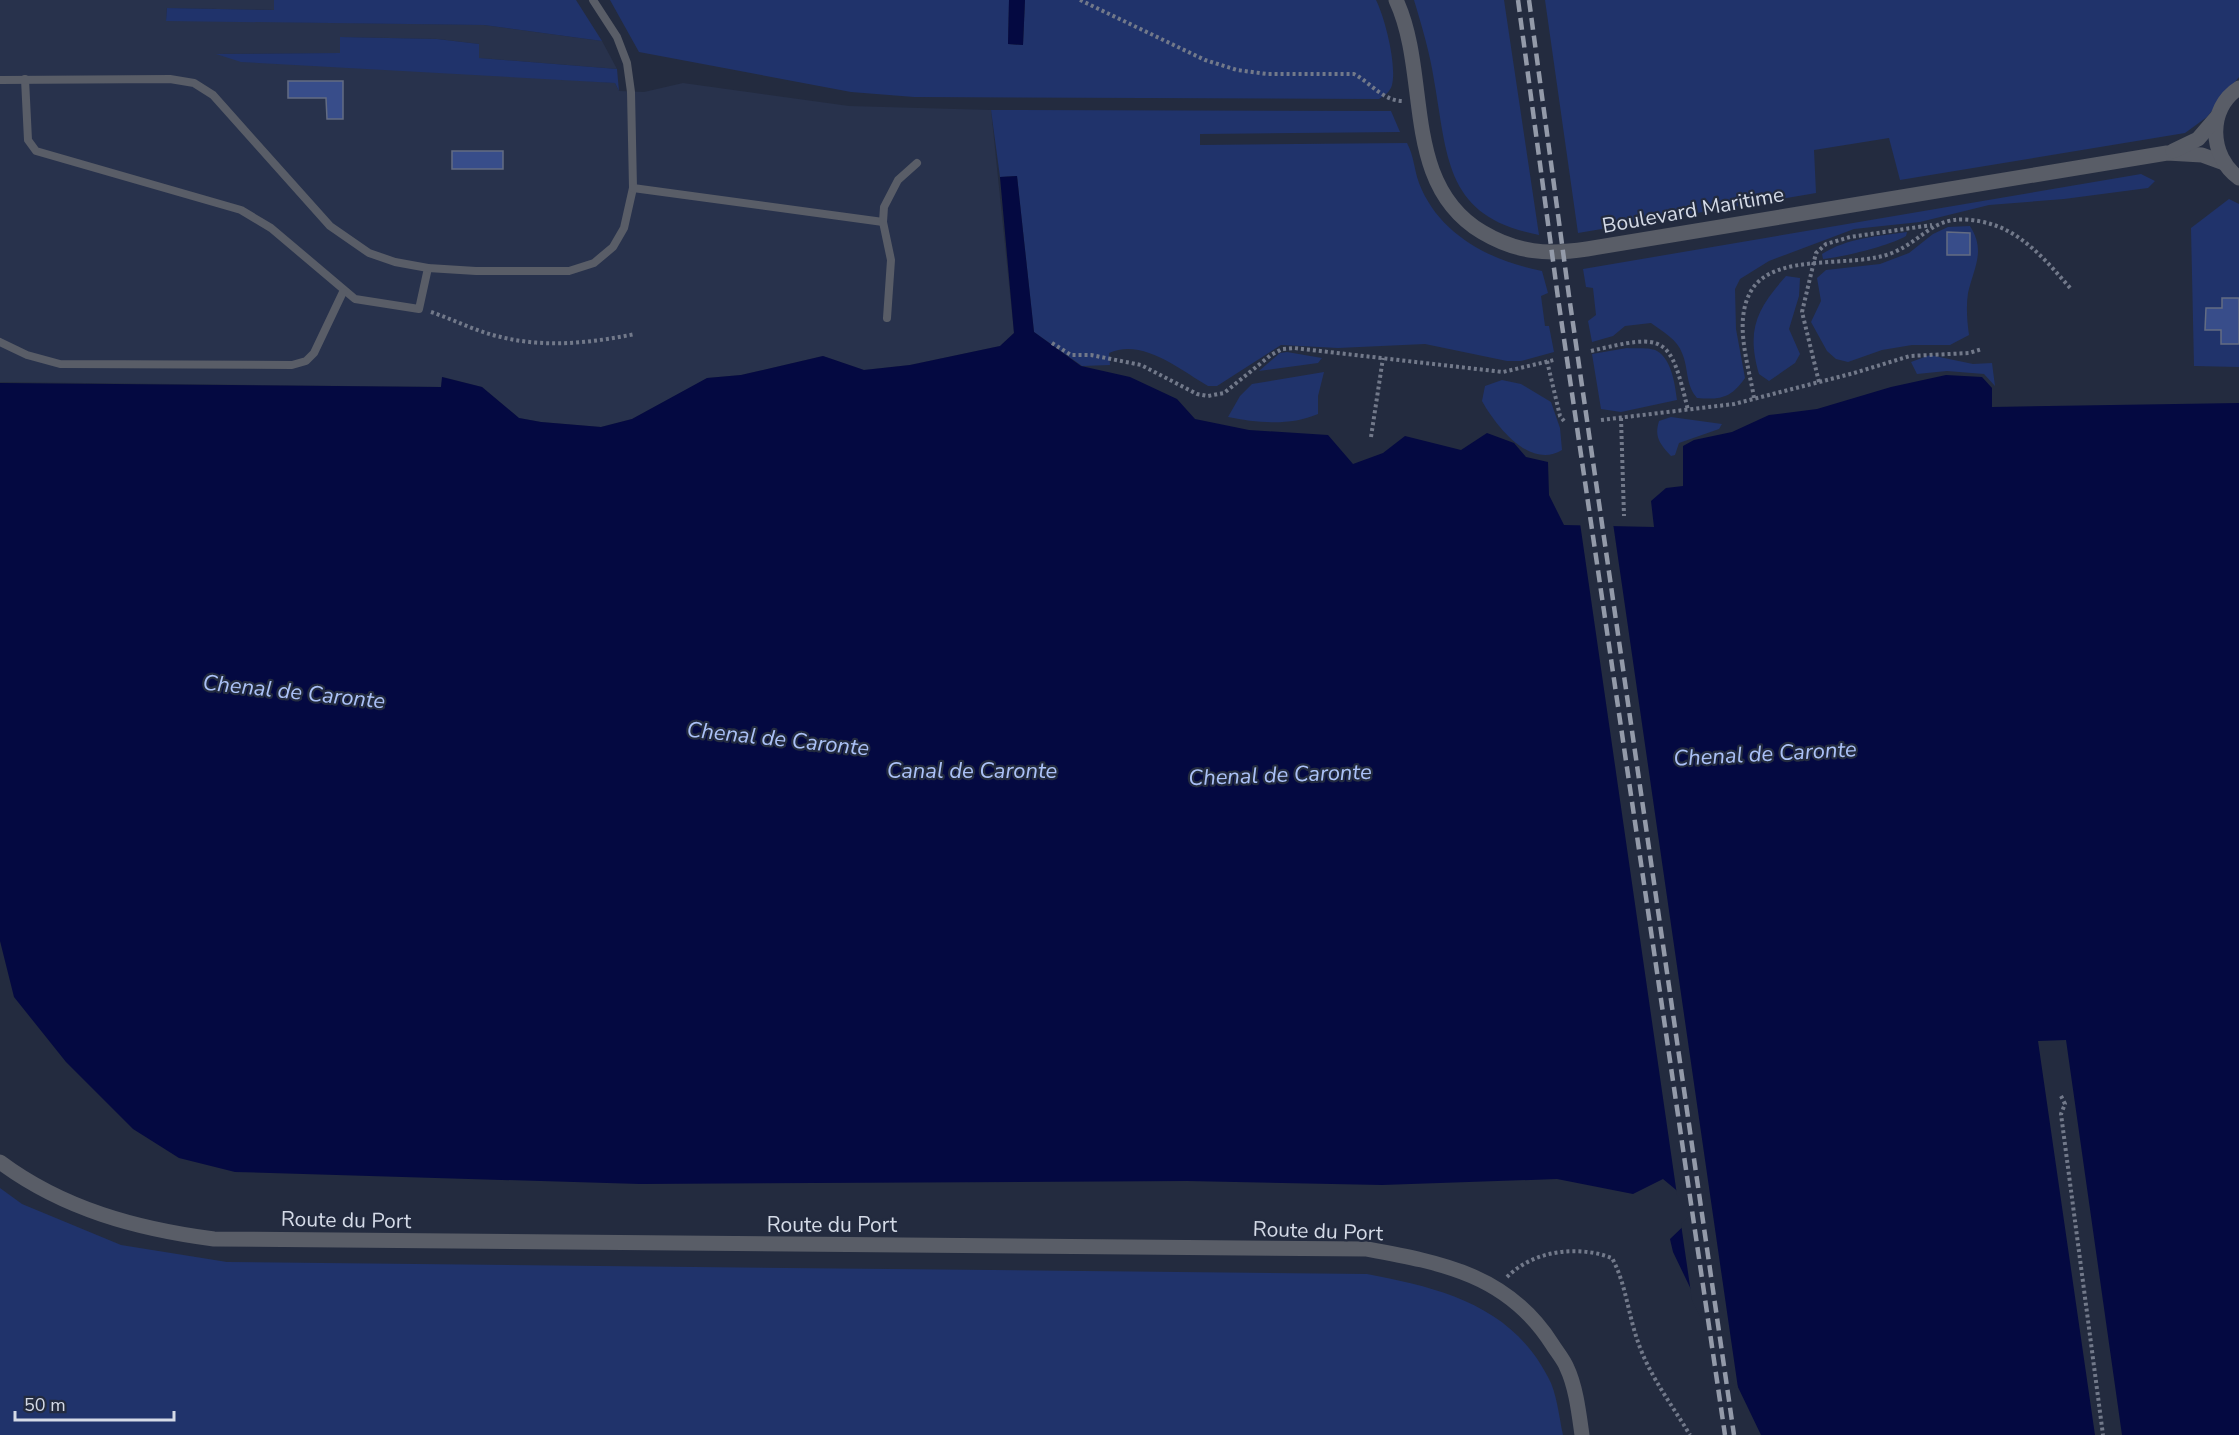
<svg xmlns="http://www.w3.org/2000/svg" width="2239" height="1435" viewBox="0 0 2239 1435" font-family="'Nunito Sans',sans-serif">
	<rect width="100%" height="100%" fill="#232b3f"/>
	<polygon fill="#28324c" points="0,0 274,0 275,10 167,8 166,20 484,25 602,41 617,69 479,58 479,44 437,39 341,37 341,53 218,54 615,83 619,91 644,92 683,83 849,106 991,110 1014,333 1000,346 910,365 864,370 823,356 741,375 708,378 632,419 601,427 541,422 519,418 482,387 443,377 441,387 0,382"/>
	<g fill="#20336b">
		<polygon points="274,0 576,0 602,41 484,25 166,21 167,8 274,10"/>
		<path d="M 610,0 L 1009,0 L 1008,44 L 1023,45 L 1025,0 L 1376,0 C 1385,18 1397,65 1392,85 C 1390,92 1385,95 1379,99 L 914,97 L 851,92 L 639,52 Z"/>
		<path d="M 1414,0 L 1504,0 L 1539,235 C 1445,217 1448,159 1434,80 C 1430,53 1422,27 1414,0 Z"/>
		<polygon points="1545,0 2239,0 2239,77 2207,117 2185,133 1900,180 1889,138 1814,150 1816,193 1578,233"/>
		<polygon points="340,37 437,39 479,44 479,58 617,69 619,91 615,83 241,62 216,54 340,53"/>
		<path d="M 991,110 L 1391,111 L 1400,132 L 1200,134 L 1200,145 L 1407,143 C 1414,156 1414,169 1419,183 C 1439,235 1491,261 1542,271 L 1548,293 L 1541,296 L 1545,326 L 1549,326 L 1554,352 L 1521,361 L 1507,361 L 1425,344 L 1338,348 L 1281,345 L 1217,386 L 1208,386 C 1180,370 1143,338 1109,353 L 1110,365 L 1082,366 L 1034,332 L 1017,176 L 1000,177 Z"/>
		<path d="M 2141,174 L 2155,181 L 2148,188 L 2064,199 L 1989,205 L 1920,222 L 1854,229 L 1769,261 L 1740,279 L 1735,289 L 1736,329 L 1745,378 C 1731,398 1721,400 1697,398 C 1685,384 1689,369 1682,353 C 1677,339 1663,332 1651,323 L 1625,326 L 1613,336 L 1592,342 L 1588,321 L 1596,315 L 1593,288 L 1586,287 L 1583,269 Z"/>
		<polygon points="2229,199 2239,204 2239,367 2194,366 2191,228"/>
		<path d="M 1970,226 C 1986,251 1974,267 1968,293 C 1966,306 1967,321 1969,335 L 1950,345 L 1912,345 L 1882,350 L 1848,362 L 1836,359 L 1827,351 L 1811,322 L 1821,301 L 1817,278 L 1826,270 L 1880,264 L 1909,253 L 1933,234 L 1948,227 Z"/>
		<path d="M 1907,232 L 1906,236 C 1889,246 1843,257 1823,259 L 1822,254 C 1847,238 1878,236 1907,232 Z"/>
		<path d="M 1786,276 L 1800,278 L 1799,296 L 1789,329 L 1800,354 L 1795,363 L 1769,381 L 1759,374 C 1746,329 1757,309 1786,276 Z"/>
		<path d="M 1627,348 C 1636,349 1650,347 1657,351 C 1672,360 1675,385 1677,400 L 1621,412 L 1601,409 L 1592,354 Z"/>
		<polygon points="1287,352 1322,358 1318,363 1259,371 1280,353"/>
		<polygon points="1930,355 1973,364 1992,363 1995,386 1984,374 1947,371 1917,374 1911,362"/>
		<path d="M 1324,372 L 1318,396 L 1318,414 C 1290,426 1258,423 1228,417 L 1240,396 L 1252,384 Z"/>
		<path d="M 1502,380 L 1521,384 L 1551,402 L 1560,428 L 1562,450 C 1530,470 1496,426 1482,401 L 1485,386 Z"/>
		<path d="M 1671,417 L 1722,424 L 1719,429 L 1679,443 L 1675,455 L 1671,456 C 1660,444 1654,437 1659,421 Z"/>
		<path d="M 0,1188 L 22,1204 L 121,1245 L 227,1262 L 1367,1274 C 1440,1288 1511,1305 1548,1377 C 1557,1393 1559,1417 1563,1435 L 0,1435 Z"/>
	</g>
	<g fill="#040941">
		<polygon points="1009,0 1025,0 1023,45 1008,44"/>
		<polygon points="1017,176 1034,332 1081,366 1130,377 1177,399 1195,419 1249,430 1328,435 1353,464 1383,453 1405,436 1461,450 1487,433 1514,443 1526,457 1548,462 1549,495 1564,525 1654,527 1651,501 1666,488 1683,486 1683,446 1694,440 1732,432 1769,415 1817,409 1891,387 1946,375 1982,377 1992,388 1992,407 2239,403 2239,1435 2122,1435 2066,1040 2038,1041 2095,1435 1761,1435 1673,1252 1670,1239 1693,1217 1681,1194 1663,1179 1633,1194 1557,1179 1382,1185 1187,1181 640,1184 235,1172 179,1158 133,1129 66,1062 14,997 0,941 0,383 441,387 442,377 482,387 519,418 541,422 601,427 632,419 707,378 741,375 823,356 864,370 910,365 1000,346 1014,333 1000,177"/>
	</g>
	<polygon fill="#232b3f" points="1580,523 1613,523 1739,1395 1692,1300 1681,1224 1689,1216 1677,1195"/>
	<g fill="#384d8a" stroke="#636c83" stroke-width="1.5">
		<polygon points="288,81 343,81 343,119 327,119 326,98 288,98"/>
		<rect x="452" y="151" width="51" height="18"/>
		<polygon points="1947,232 1970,233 1970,255 1947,255"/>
		<polygon points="2222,298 2239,298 2239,344 2221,344 2221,330 2205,330 2206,308 2222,308"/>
	</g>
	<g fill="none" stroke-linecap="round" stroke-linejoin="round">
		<g stroke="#72798a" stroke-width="4" stroke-dasharray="3 3" stroke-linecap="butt">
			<path d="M 1080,0 L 1205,60 L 1237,70 L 1267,74 L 1354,74 C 1371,83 1382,100 1402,101"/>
			<path d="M 431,312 C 455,320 477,332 501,337 C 545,348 591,343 635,334"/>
			<polyline points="1052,343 1071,355 1091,355 1141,365 1197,394 1208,396 1224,393 1271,355 1282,349 1294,348 1503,372 1554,360"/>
			<path d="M 1591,351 C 1666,333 1670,335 1688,410"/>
			<polyline points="1547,361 1560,416 1564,421"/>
			<polyline points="1819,382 1802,312 1816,253 1826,244 1850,237 1932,225"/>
			<path d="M 1754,398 C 1749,366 1733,322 1751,291 C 1774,251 1853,269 1892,253 C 1928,238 1934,211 1983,222 C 2022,230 2047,262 2072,290"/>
			<polyline points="1621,418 1624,516"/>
			<polyline points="1601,420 1734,404 1854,373 1910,356 1969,353 1982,349"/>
			<polyline points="1371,437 1383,358"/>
			<polyline points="2061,1096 2065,1104 2061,1114 2103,1435"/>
			<path d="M 1507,1277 C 1534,1250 1578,1245 1612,1258 C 1626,1284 1628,1314 1638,1342 C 1649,1375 1672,1405 1690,1435"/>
		</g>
		<g stroke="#595d67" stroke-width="8">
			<polyline points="25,79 28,140 36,151 241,210 271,228 355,299 419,309 428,268"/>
			<polyline points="0,80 170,79 194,83 213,95 330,226 369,253 395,262 428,268 476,271 569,271 594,263 613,247 624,228 633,188 631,92 627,63 617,37 593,0"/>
			<polyline points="633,188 883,222"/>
			<polyline points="887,318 891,260 883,222 884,207 898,180 917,163"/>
			<polyline points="0,342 27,355 60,364 292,365 306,361 314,353 343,292"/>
		</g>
		<g stroke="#595d67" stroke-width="15">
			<path d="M 1396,0 C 1431,75 1400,183 1482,232 C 1517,253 1548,255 1587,249 L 2167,153 L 2202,155 L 2224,163"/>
			<path d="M 2239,88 C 2207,108 2209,157 2239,178"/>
			<polyline points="2173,151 2198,139 2217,117"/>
			<path d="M 0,1162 C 63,1209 137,1229 214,1239 L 1367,1249 C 1443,1263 1508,1275 1552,1344 C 1557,1352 1564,1360 1567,1368 C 1576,1387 1579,1414 1582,1435"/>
		</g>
		<g stroke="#939aa9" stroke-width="4.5" stroke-dasharray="12 6" stroke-linecap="butt">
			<polyline points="1518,0 1558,298 1725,1435"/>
			<polyline points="1529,0 1569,296 1734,1435"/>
		</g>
	</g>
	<g text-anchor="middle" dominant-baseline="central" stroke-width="4.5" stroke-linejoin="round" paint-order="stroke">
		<g font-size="21" fill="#d4dae7" stroke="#232b3f">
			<text transform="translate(1693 210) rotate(-10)">Boulevard Maritime</text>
			<text transform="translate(346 1220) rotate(1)">Route du Port</text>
			<text x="832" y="1225">Route du Port</text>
			<text transform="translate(1318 1231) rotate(2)">Route du Port</text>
		</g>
		<g font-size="22" font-style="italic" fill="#abc1f7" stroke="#232b3f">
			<text transform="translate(294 692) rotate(6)">Chenal de Caronte</text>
			<text transform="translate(778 739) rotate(6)">Chenal de Caronte</text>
			<text transform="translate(1765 754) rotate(-3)">Chenal de Caronte</text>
			<text x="972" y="771">Canal de Caronte</text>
			<text transform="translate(1280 775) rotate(-2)">Chenal de Caronte</text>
		</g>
	</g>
	<path d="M15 1411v9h159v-9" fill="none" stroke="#d4dae7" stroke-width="3"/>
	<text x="24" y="1411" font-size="18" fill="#d4dae7" stroke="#232b3f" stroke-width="4.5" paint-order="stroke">50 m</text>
</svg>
